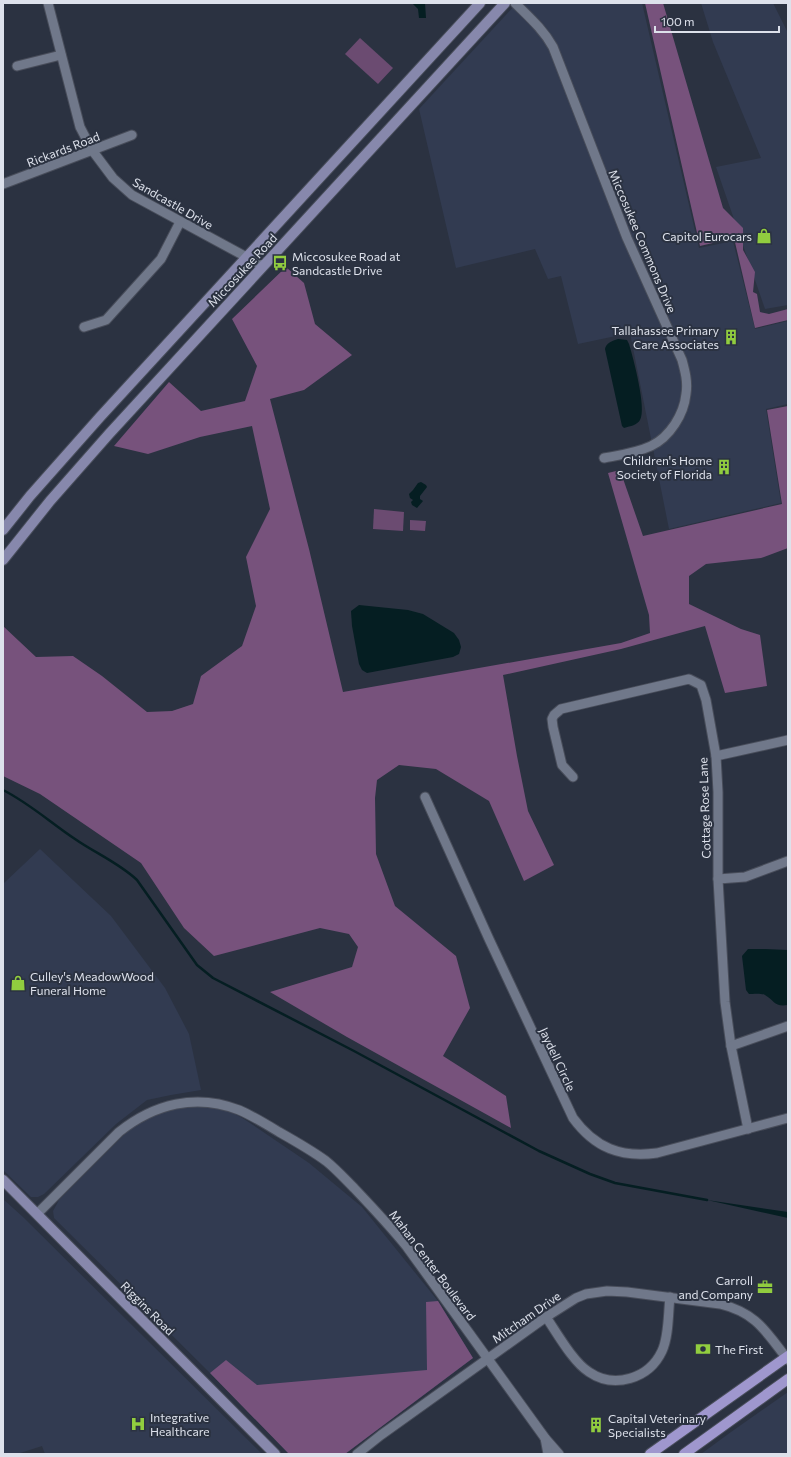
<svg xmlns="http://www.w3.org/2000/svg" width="791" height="1457" viewBox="0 0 791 1457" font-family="Commissioner,sans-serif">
	<rect width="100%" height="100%" fill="#2b3241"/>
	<g fill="#323b51">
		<polygon points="517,3 642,3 699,248 733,241 755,329 788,321 788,404 766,409 781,503 669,529 630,333 578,344 561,276 548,279 535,249 456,268 419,109"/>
		<polygon points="701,3 773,3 788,33 788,305 765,309 716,167 761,158 713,42"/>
		<polygon points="40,849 111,916 165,988 189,1034 201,1090 171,1095 147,1100 116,1124 44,1194 38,1197 31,1197 3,1170 3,884"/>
		<polygon points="190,1105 209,1106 232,1112 244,1119 309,1163 362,1207 438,1301 473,1358 345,1454 289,1454 210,1373 54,1218 53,1211 59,1200 136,1123 169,1109"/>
		<polygon points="3,1199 23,1217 262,1454 45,1454 42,1446 17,1454 3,1454"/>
		<polygon points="788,1392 788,1454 701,1454 731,1432"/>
	</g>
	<g fill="#6b4b71">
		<polygon points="360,38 393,68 378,84 345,54"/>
		<polygon points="374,509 404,512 403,531 373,529"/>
		<polygon points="410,520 426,521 425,531 410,530"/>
	</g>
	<g fill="#77527c">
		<polygon points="645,3 663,3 723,208 743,228 743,250 755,272 753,292 757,294 760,312 769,314 788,309 788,320 755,328 734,238 700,246"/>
		<polygon points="286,267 304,283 315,324 352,355 304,390 270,399 309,549 343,692 621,643 650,633 649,615 608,473 620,470 643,536 782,504 767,410 788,406 788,548 761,558 706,564 689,576 689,604 741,629 760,635 767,686 725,693 705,626 621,649 503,675 517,756 528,811 554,865 524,881 489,801 436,769 399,765 377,780 375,798 376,854 395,906 456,956 470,1008 443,1056 506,1096 511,1128 347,1037 270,992 352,967 358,947 349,934 320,928 214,956 184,928 141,863 40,794 3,776 3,626 36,657 73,656 102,676 147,712 172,711 193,704 201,676 242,646 256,606 246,557 270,509 252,426 200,437 148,454 114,446 169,382 201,411 245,401 257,366 232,319"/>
		<polygon points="438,1301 473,1358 345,1454 289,1454 210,1373 226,1360 257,1385 427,1370 426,1302"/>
	</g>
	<g fill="#051e22">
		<polygon points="412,3 425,3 426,18 419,18 418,9"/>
		<path d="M 618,339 L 627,340 L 629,344 C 633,357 647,409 640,420 C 637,425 631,426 624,428 L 622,426 L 605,349 C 606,343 612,341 618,339 Z"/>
		<polygon points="421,482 426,485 427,487 420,496 420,499 423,501 417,508 412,505 411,502 413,500 410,498 409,494 413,490 418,483"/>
		<polygon points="359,605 408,610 423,614 454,633 459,640 461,647 459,654 453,657 367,673 362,670 359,664 352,626 351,611"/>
		<path d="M 748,949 L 765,949 L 788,950 L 788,1005 C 774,1007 775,1001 765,995 C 761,993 753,994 749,994 L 746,990 L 742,956 Z"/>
		<polygon points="707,1200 788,1212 788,1218"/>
	</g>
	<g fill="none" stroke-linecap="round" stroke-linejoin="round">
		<path stroke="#051e22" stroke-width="2.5" d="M 3,790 C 29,803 51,823 75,839 C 95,853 119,863 137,880 L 197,965 L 213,978 L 354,1051 L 539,1151 L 590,1174 L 615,1183 L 707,1200"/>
		<g stroke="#484d5a" stroke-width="11">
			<g id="street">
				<polyline points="48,3 80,127 92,150 113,178 132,195 263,266"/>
				<path d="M 515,3 C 529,17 543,29 553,47 L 627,238 L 682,360 C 685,371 688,382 686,394 C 684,414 670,437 651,446 C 636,453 620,455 604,458"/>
				<polyline points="17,66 61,55"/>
				<polyline points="3,184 132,135"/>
				<polyline points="84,327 106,320 161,259 180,222"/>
				<polyline points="716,756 788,740"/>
				<polyline points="573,777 562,765 553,727 552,719 554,715 561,709 689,679 701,685 706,700 716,756 718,792 718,879 725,1002 731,1046 748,1129"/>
				<path d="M 425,797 L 489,939 L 573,1118 C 595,1148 621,1158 657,1153 L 788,1118"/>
				<polyline points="718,879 745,877 788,861"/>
				<polyline points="731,1046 788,1026"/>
				<path d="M 37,1214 L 119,1132 C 154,1104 196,1093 239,1110 C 253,1116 266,1124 279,1132 C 295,1141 311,1150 326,1161 C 336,1169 345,1179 354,1188 C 373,1208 390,1226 407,1247 L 545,1438 L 559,1454"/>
				<path d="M 546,1317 C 557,1333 573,1362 589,1372 C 614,1389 649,1379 662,1351 C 669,1336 668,1314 670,1297"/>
				<polyline points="545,1438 548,1454"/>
				<path d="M 357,1454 L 381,1435 L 546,1317 L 576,1298 L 586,1294 L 607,1291 L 627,1292 L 720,1304 C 757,1313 766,1332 788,1360"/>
			</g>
		</g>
		<g stroke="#484d5a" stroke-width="12">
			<g id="secondary">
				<polyline points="3,530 30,496 100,417 480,3"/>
				<polyline points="3,560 50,501 109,434 505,3"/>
				<polyline points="3,1180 275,1454"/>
			</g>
		</g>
		<g stroke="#484d5a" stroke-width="12">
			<g id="primary">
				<polyline points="650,1454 788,1356"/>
				<polyline points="684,1454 788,1379"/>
			</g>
		</g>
		<use href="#street" stroke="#70788a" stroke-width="9"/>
		<use href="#secondary" stroke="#8788ac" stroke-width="10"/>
		<use href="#primary" stroke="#9f97ce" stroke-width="10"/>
	</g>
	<defs>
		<g id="shop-bare" transform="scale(1.2)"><path d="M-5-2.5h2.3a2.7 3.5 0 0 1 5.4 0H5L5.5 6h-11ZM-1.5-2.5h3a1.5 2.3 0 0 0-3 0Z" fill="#91cd3f" stroke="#2b3241" stroke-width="2.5" paint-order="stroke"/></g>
		<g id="bus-bare" transform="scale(1.2)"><path d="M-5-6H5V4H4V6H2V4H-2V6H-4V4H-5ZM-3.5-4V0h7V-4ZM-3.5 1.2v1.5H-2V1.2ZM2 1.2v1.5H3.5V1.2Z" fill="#91cd3f" stroke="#2b3241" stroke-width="2.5" paint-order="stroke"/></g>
		<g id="building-bare" transform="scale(1.2)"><path d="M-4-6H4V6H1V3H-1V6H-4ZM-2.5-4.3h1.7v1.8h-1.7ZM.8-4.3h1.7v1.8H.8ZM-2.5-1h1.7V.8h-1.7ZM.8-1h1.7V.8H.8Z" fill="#91cd3f" stroke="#2b3241" stroke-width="2.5" paint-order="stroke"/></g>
		<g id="office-bare" transform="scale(1.2)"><path d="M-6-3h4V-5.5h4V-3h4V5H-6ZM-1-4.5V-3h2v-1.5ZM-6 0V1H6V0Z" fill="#91cd3f" stroke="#2b3241" stroke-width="2.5" paint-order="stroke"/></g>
		<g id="bank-bare" transform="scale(1.2)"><path d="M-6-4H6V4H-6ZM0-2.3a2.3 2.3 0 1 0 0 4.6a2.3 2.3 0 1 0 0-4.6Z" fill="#91cd3f" stroke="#2b3241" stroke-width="2.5" paint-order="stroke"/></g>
		<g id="hospital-bare" transform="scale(1.2)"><path d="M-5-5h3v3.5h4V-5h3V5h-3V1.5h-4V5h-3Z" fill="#91cd3f" stroke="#2b3241" stroke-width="2.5" paint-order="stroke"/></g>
	</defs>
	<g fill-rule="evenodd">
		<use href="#shop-bare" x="764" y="236"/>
		<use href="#bus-bare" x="280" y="263"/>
		<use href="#building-bare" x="731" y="337"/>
		<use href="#building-bare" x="724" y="467"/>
		<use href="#shop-bare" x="18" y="983"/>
		<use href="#office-bare" x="765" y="1287"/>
		<use href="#bank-bare" x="703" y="1349"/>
		<use href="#hospital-bare" x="138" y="1424"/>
		<use href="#building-bare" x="596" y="1425"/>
	</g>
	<g text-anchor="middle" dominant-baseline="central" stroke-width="4" stroke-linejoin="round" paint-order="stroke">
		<g font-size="12" fill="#dde1eb" stroke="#2b3241">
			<text transform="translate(63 149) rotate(-21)">Rickards Road</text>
			<text transform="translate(173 203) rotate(30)">Sandcastle Drive</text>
			<text transform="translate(643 241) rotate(67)">Miccosukee Commons Drive</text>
			<text transform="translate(242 270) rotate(-47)">Miccosukee Road</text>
			<text transform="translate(704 808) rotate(-92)">Cottage Rose Lane</text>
			<text transform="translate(558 1059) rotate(65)">Jaydell Circle</text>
			<text transform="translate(433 1265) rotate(53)">Mahan Center Boulevard</text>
			<text transform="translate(148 1308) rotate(45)">Riggins Road</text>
			<text transform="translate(526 1317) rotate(-35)">Mitcham Drive</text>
		</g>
		<g font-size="12" fill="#dde1eb" stroke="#2b3241" text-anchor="start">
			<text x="752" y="236" text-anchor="end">Capitol Eurocars</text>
			<text x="292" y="256">Miccosukee Road at<tspan x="292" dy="14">Sandcastle Drive</tspan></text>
			<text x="719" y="330" text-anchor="end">Tallahassee Primary<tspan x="719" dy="14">Care Associates</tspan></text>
			<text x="712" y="460" text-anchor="end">Children's Home<tspan x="712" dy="14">Society of Florida</tspan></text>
			<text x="30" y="976">Culley's MeadowWood<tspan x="30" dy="14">Funeral Home</tspan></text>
			<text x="753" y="1280" text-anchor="end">Carroll<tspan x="753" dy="14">and Company</tspan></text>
			<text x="715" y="1349">The First</text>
			<text x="150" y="1417">Integrative<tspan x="150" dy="14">Healthcare</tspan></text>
			<text x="608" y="1418">Capital Veterinary<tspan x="608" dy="14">Specialists</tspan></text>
		</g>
	</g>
	<rect width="791" height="1457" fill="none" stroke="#dde1eb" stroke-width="8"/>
	<path d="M655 26v6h124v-6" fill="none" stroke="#dde1eb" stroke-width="2"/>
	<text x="661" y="26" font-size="12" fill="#dde1eb" stroke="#2b3241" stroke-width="3" paint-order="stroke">100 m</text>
</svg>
